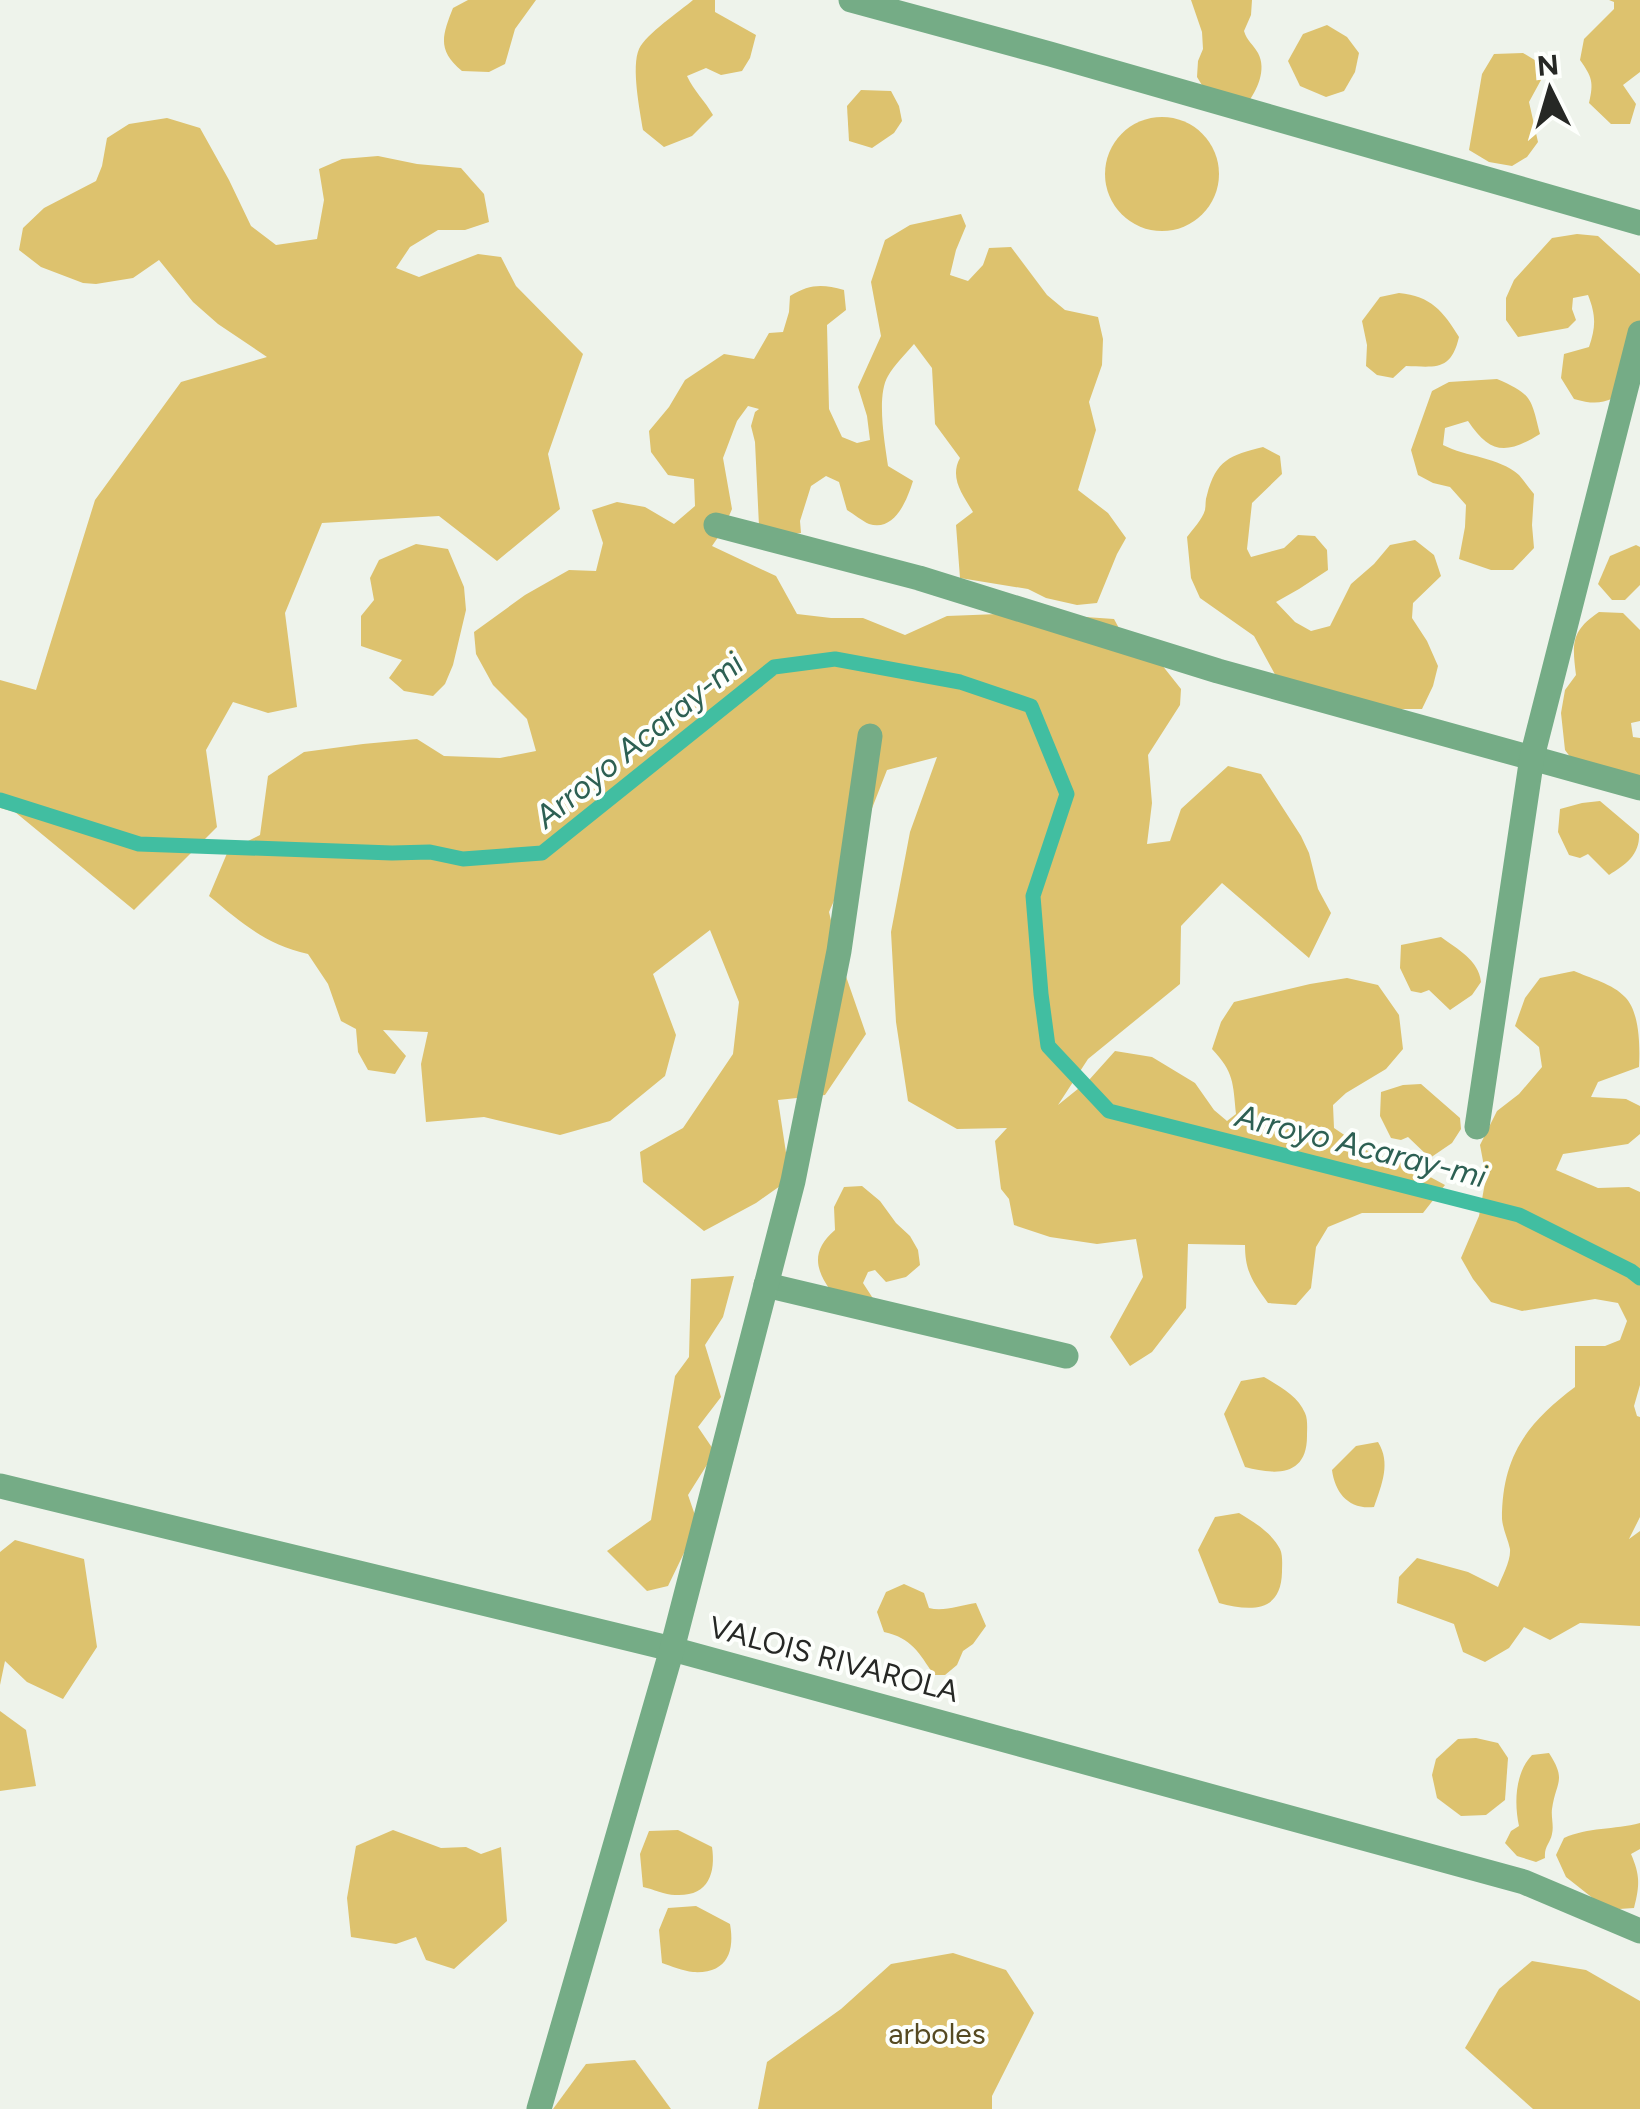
<svg xmlns="http://www.w3.org/2000/svg" width="1640" height="2109" viewBox="0 0 1640 2109" font-family="Figtree,sans-serif">
	<rect width="100%" height="100%" fill="#eef3eb"/>
	<g fill="#ddc26e">
		<path d="M 468,0 L 536,0 L 515,29 L 505,64 L 489,72 L 462,71 C 437,50 442,36 453,8 Z"/>
		<path d="M 693,0 L 715,0 L 715,12 L 756,35 L 750,58 L 742,71 L 721,75 L 706,68 L 687,76 C 694,91 705,101 713,115 L 692,136 L 664,147 L 643,130 C 640,111 631,67 639,49 C 646,34 680,11 693,0 Z"/>
		<path d="M 1191,0 L 1252,0 L 1251,15 L 1244,31 C 1247,41 1253,44 1258,53 C 1267,70 1257,90 1247,104 L 1211,100 L 1197,77 L 1198,61 L 1203,49 L 1202,32 Z"/>
		<path d="M 1609,0 L 1640,0 L 1640,72 L 1623,85 L 1636,104 L 1630,124 L 1611,124 L 1589,103 C 1594,82 1592,77 1580,60 L 1584,39 L 1614,9 L 1614,2 Z"/>
		<polygon points="1327,25 1347,37 1359,53 1355,72 1344,91 1326,97 1300,86 1288,61 1303,34"/>
		<polygon points="1523,53 1538,62 1541,80 1529,102 1538,142 1527,157 1512,166 1489,162 1469,150 1482,74 1494,54"/>
		<polygon points="861,90 891,91 899,106 902,121 894,133 872,148 849,141 847,106"/>
		<circle cx="1162" cy="174" r="57"/>
		<polygon points="167,118 200,128 229,180 251,226 276,245 317,239 324,200 319,169 342,159 378,156 417,164 461,168 484,194 489,222 465,230 438,230 410,247 396,268 419,277 478,254 501,257 516,286 583,354 548,454 560,509 497,561 439,516 322,523 285,613 297,707 268,713 233,702 206,750 217,827 134,910 15,812 0,808 0,680 36,690 95,500 181,382 267,357 218,324 193,302 159,260 133,278 96,284 83,283 41,267 19,250 23,228 44,208 96,181 102,166 107,138 129,124"/>
		<path d="M 961,214 L 966,226 L 956,250 L 950,275 L 968,281 L 983,265 L 989,248 L 1011,247 L 1047,295 L 1065,310 L 1098,317 L 1103,339 L 1102,365 L 1089,402 L 1096,430 L 1078,490 L 1108,513 L 1126,538 L 1117,554 L 1097,603 L 1077,605 L 1046,598 L 1028,589 L 960,578 L 956,525 L 973,512 C 963,495 949,478 960,458 L 935,424 L 932,368 L 914,344 C 905,355 894,365 888,376 C 876,396 885,444 888,466 L 913,481 C 907,500 895,532 869,524 C 862,521 854,514 847,510 L 839,482 L 826,476 L 811,486 L 800,521 L 801,533 L 771,536 L 759,526 L 755,442 L 751,426 L 755,412 L 759,409 L 748,406 L 737,421 L 723,458 L 732,509 L 723,530 L 712,546 L 776,576 L 797,614 L 831,618 L 863,618 L 905,635 L 947,616 L 1028,613 L 1114,619 L 1133,654 L 1158,660 L 1181,689 L 1180,705 L 1148,755 L 1152,803 L 1147,844 L 1170,841 L 1181,809 L 1228,766 L 1261,774 L 1301,836 L 1309,853 L 1318,889 L 1331,913 L 1309,958 L 1222,883 L 1181,926 L 1180,984 L 1088,1059 L 1058,1105 L 1089,1080 L 1115,1051 L 1152,1057 L 1195,1083 L 1214,1110 L 1227,1121 L 1236,1114 C 1233,1083 1234,1072 1212,1049 L 1221,1022 L 1234,1002 L 1310,984 L 1347,978 L 1378,985 L 1399,1015 L 1403,1049 L 1386,1069 L 1346,1093 L 1333,1105 L 1334,1128 L 1368,1151 L 1408,1165 L 1445,1185 L 1423,1213 L 1362,1213 L 1328,1227 L 1316,1247 L 1311,1288 L 1296,1305 L 1268,1303 C 1253,1282 1245,1272 1245,1245 L 1188,1244 L 1186,1308 L 1152,1352 L 1130,1366 L 1110,1337 L 1143,1277 L 1136,1239 L 1097,1244 L 1050,1237 L 1014,1225 L 1009,1199 L 1001,1189 L 995,1141 L 1007,1128 L 957,1129 L 908,1101 L 896,1022 L 891,932 L 910,832 L 937,757 L 887,770 L 849,867 L 829,912 L 841,962 L 866,1034 L 825,1095 L 778,1100 L 790,1179 L 756,1203 L 704,1231 L 643,1182 L 640,1152 L 683,1128 L 733,1054 L 739,1002 L 710,930 L 653,974 L 676,1035 L 665,1076 L 610,1121 L 560,1135 L 484,1117 L 426,1122 L 421,1064 L 428,1032 L 383,1030 L 406,1056 L 395,1074 L 368,1070 L 358,1052 L 356,1029 L 341,1021 L 328,984 L 308,954 C 265,944 242,923 209,896 L 228,851 L 260,835 L 268,776 L 304,752 L 363,744 L 417,739 L 444,756 L 500,758 L 536,751 L 527,719 L 493,685 L 476,654 L 474,632 L 525,595 L 569,570 L 596,571 L 603,543 L 592,510 L 617,502 L 645,507 L 674,524 L 695,506 L 694,479 L 668,475 L 651,452 L 649,431 L 669,407 L 685,380 L 724,354 L 754,359 L 769,333 L 783,332 L 789,312 L 790,296 C 810,284 822,284 844,290 L 846,310 L 827,325 L 829,409 L 842,437 L 857,443 L 870,440 L 867,416 L 858,387 L 881,336 L 871,282 L 885,240 L 910,225 Z"/>
		<path d="M 1577,234 L 1598,236 L 1640,274 L 1640,331 L 1632,388 C 1609,401 1601,407 1574,399 L 1561,378 L 1564,354 L 1589,347 C 1596,327 1596,315 1588,295 L 1573,298 L 1572,309 L 1576,320 L 1568,328 L 1518,337 L 1506,320 L 1506,298 L 1514,280 L 1552,238 Z"/>
		<path d="M 1399,293 C 1431,296 1443,311 1459,337 C 1451,371 1436,367 1406,366 L 1393,378 L 1377,375 L 1366,366 L 1367,345 L 1362,321 L 1380,297 Z"/>
		<path d="M 1497,379 C 1532,394 1531,398 1540,434 C 1506,455 1490,454 1468,421 L 1445,428 L 1443,445 C 1466,457 1499,457 1519,475 C 1524,481 1529,488 1534,494 L 1532,525 L 1534,548 L 1513,570 L 1491,570 L 1459,559 L 1465,527 L 1466,505 L 1450,487 L 1433,483 L 1418,475 L 1411,450 L 1432,391 L 1449,382 Z"/>
		<path d="M 1263,447 L 1280,456 L 1282,474 L 1252,503 L 1247,549 L 1251,557 L 1284,548 L 1298,535 L 1315,536 L 1327,550 L 1328,570 L 1299,589 L 1276,602 L 1295,622 L 1311,631 L 1330,626 L 1351,584 L 1374,564 L 1390,545 L 1415,540 L 1434,555 L 1441,576 L 1413,603 L 1412,618 L 1427,641 L 1438,666 L 1433,686 L 1422,709 L 1390,709 L 1278,680 L 1254,636 L 1200,598 L 1191,578 L 1187,537 C 1193,529 1202,520 1205,510 C 1206,505 1205,500 1207,495 C 1216,460 1230,455 1263,447 Z"/>
		<polygon points="416,544 448,549 464,587 466,610 453,665 445,684 433,696 404,691 389,678 402,660 361,646 361,616 374,600 370,578 379,560"/>
		<polygon points="1636,545 1640,547 1640,585 1625,600 1612,600 1598,584 1610,556"/>
		<path d="M 1599,612 L 1623,613 L 1640,630 L 1640,721 L 1631,723 L 1633,737 L 1640,738 L 1640,781 L 1580,770 L 1565,750 L 1561,713 L 1565,690 L 1576,675 C 1572,643 1571,631 1599,612 Z"/>
		<path d="M 1600,801 L 1639,834 C 1640,855 1625,865 1609,875 L 1588,854 L 1580,858 L 1569,855 L 1558,832 L 1560,809 L 1582,803 Z"/>
		<path d="M 1441,937 C 1457,949 1479,960 1481,982 L 1472,995 L 1450,1010 L 1429,990 L 1421,993 L 1411,991 L 1400,968 L 1401,945 Z"/>
		<path d="M 1574,971 C 1590,978 1613,984 1625,997 C 1640,1012 1640,1047 1639,1067 L 1598,1082 L 1591,1097 L 1626,1099 L 1640,1106 L 1640,1134 L 1628,1144 L 1563,1154 L 1556,1170 L 1598,1188 L 1629,1187 L 1640,1192 L 1640,1385 L 1634,1406 L 1637,1416 L 1640,1417 L 1640,1517 L 1629,1539 L 1640,1531 L 1640,1626 L 1580,1623 L 1550,1640 L 1524,1627 L 1509,1648 L 1485,1662 L 1463,1652 L 1454,1624 L 1397,1603 L 1399,1577 L 1417,1558 L 1468,1572 L 1498,1587 C 1502,1576 1511,1561 1510,1549 C 1508,1539 1503,1530 1502,1519 C 1502,1456 1527,1423 1575,1387 L 1575,1346 L 1605,1346 L 1620,1340 L 1627,1321 L 1618,1303 L 1595,1299 L 1522,1311 L 1491,1302 L 1473,1279 L 1461,1258 L 1479,1216 L 1486,1177 L 1480,1145 L 1497,1111 L 1519,1094 L 1542,1067 L 1539,1047 L 1515,1026 L 1525,998 L 1540,978 Z"/>
		<polygon points="1421,1084 1460,1118 1461,1129 1452,1143 1430,1158 1408,1137 1401,1140 1391,1138 1380,1116 1381,1092 1403,1085"/>
		<path d="M 862,1186 L 880,1201 L 896,1223 L 910,1236 L 918,1250 L 920,1265 L 906,1277 L 886,1282 L 875,1270 L 868,1272 L 863,1283 L 874,1300 L 831,1291 C 814,1268 812,1250 835,1230 L 834,1207 L 844,1187 Z"/>
		<polygon points="734,1276 723,1317 705,1345 721,1397 698,1427 715,1452 688,1495 698,1524 668,1586 647,1591 607,1551 651,1520 675,1376 689,1357 691,1279"/>
		<path d="M 1264,1377 C 1279,1386 1298,1396 1305,1413 C 1308,1419 1307,1430 1307,1436 C 1307,1477 1275,1475 1245,1467 L 1224,1414 L 1241,1381 Z"/>
		<path d="M 1378,1442 C 1391,1463 1382,1484 1374,1507 C 1349,1510 1335,1493 1332,1470 L 1356,1446 Z"/>
		<path d="M 1239,1513 C 1254,1522 1272,1533 1280,1549 C 1283,1555 1282,1566 1282,1572 C 1281,1614 1249,1611 1219,1603 L 1198,1550 L 1215,1517 Z"/>
		<polygon points="15,1540 84,1559 97,1647 63,1699 27,1682 5,1661 0,1685 0,1552"/>
		<path d="M 904,1584 L 924,1593 L 929,1608 C 944,1612 960,1605 976,1603 L 986,1626 L 973,1644 L 963,1651 L 957,1665 L 945,1675 L 934,1675 C 919,1653 912,1638 884,1632 L 877,1612 L 886,1592 Z"/>
		<polygon points="0,1711 26,1730 36,1786 0,1791"/>
		<polygon points="1476,1738 1498,1743 1508,1758 1505,1800 1486,1815 1461,1816 1437,1798 1432,1775 1436,1759 1458,1739"/>
		<path d="M 1549,1753 C 1567,1781 1556,1781 1552,1809 C 1551,1817 1554,1826 1552,1834 C 1550,1844 1544,1846 1545,1858 L 1536,1862 L 1517,1856 L 1505,1843 L 1511,1831 L 1519,1826 C 1514,1803 1515,1773 1532,1755 Z"/>
		<path d="M 1640,1823 L 1640,1849 L 1631,1854 C 1640,1875 1640,1885 1634,1908 L 1619,1909 L 1599,1903 L 1566,1877 L 1556,1855 L 1564,1838 C 1588,1827 1614,1830 1640,1823 Z"/>
		<polygon points="393,1830 441,1848 466,1847 481,1854 501,1847 507,1921 454,1969 426,1960 416,1937 396,1944 351,1937 347,1898 356,1846"/>
		<path d="M 678,1830 L 712,1847 C 716,1874 708,1897 675,1895 C 665,1895 653,1889 643,1887 L 640,1854 L 649,1831 Z"/>
		<path d="M 696,1906 L 730,1924 C 735,1952 727,1974 693,1972 C 683,1971 671,1966 662,1963 L 659,1930 L 668,1908 Z"/>
		<polygon points="953,1953 1006,1970 1034,2013 992,2096 992,2109 758,2109 767,2062 841,2009 891,1964"/>
		<polygon points="1532,1961 1586,1970 1640,2001 1640,2109 1533,2109 1465,2048 1499,1989"/>
		<polygon points="635,2060 671,2109 553,2109 586,2064"/>
	</g>
	<g fill="none" stroke-linecap="round" stroke-linejoin="round">
		<polyline stroke="#41bea1" stroke-width="15" points="0,800 139,844 392,853 430,852 463,859 542,853 774,667 835,659 960,682 1031,706 1067,794 1033,896 1041,994 1048,1046 1109,1111 1519,1215 1631,1271 1640,1278"/>
		<g stroke="#75ac86" stroke-width="25">
			<polyline points="851,0 1050,54 1640,223"/>
			<polyline points="716,525 919,578 1218,671 1640,788"/>
			<polyline points="1477,1127 1532,757 1640,333"/>
			<polyline points="766,1285 1066,1356"/>
			<polyline points="0,1486 672,1649 1524,1882 1640,1931"/>
			<polyline points="539,2109 672,1649 793,1181 839,951 870,736"/>
		</g>
	</g>
	<g text-anchor="middle" dominant-baseline="central" stroke-width="8" stroke-linejoin="round" paint-order="stroke">
		<g font-size="30" fill="#262825" stroke="#fdfffc">
			<text transform="translate(834 1659) rotate(15)">VALOIS RIVAROLA</text>
		</g>
		<g font-size="30" fill="#564a22" stroke="#fdfffc">
			<text x="937" y="2033">arboles</text>
		</g>
		<g font-size="32" font-style="italic" fill="#2d6053" stroke="#fdfffc">
			<text transform="translate(639 740) rotate(-39)">Arroyo Acaray-mi</text>
			<text transform="translate(1361 1146) rotate(14)">Arroyo Acaray-mi</text>
		</g>
	</g>
	<g transform="translate(1550 90) rotate(355)" stroke="#fdfffc" stroke-width="8" paint-order="stroke">
	<path d="M0-8L18 38L0 25L-18 38Z" fill="#262825"/>
	<text y="-15" font-size="28" font-weight="bold" text-anchor="middle" fill="#262825">N</text>
	</g>
</svg>
